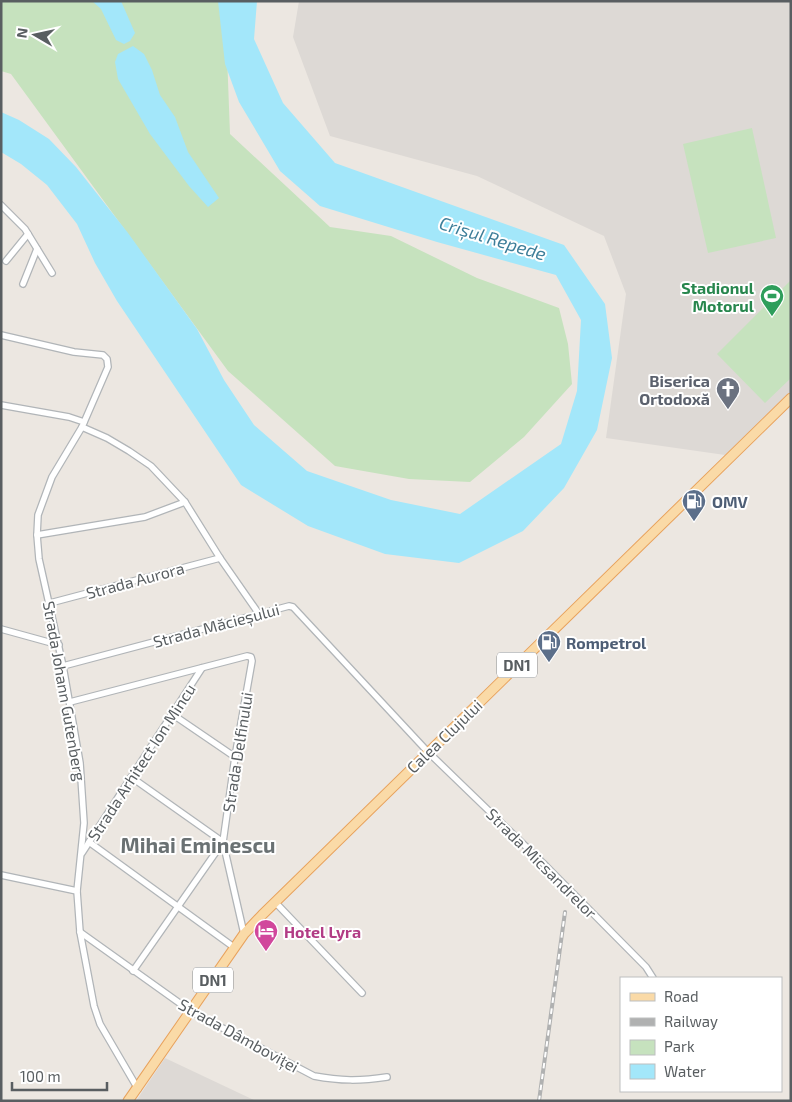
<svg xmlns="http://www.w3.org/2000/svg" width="792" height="1102" viewBox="0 0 792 1102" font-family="'Exo 2',sans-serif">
	<rect width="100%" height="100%" fill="#ece7e1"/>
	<g fill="#ddd9d5">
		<polygon points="299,1 791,1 791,396 725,455 606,438 626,294 604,236 477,176 330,136 293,37"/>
		<polygon points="165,1058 256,1101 136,1101"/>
	</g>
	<g fill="#c6e2be">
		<polygon points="1,1 225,1 230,134 330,227 391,236 477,278 559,308 568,344 572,384 524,437 470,482 409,479 335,466 228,371 11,74 1,71"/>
		<polygon points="752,128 776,238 708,253 683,144"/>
		<polygon points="791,280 791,378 765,403 717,354"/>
	</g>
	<g fill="#a3e7fa">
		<polygon points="92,1 121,1 135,33 130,41 124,44 116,40 101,9"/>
		<polygon points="218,1 257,1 254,39 283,103 335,163 564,245 605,304 612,358 597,430 564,488 523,531 459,563 385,554 308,526 241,485 117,301 95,263 77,224 47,185 21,164 1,152 1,112 19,120 49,139 76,167 128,233 197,329 224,380 254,425 307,471 391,500 460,514 561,444 577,391 581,320 556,275 437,242 320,206 280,171 239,102 225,64"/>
		<polygon points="133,46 144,54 152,70 160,95 175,117 188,152 219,198 208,207 189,186 150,134 118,79 115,62 118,54"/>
	</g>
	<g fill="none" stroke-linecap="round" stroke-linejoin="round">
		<g stroke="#b1b5b8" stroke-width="8">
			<g id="street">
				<polyline points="1,205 25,229 52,273"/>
				<polyline points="6,261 28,234"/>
				<polyline points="23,284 37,249"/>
				<polyline points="1,335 74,352 103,355 107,359 108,367 82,427 52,477 38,515 37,535 39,559 63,666 80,763 84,823 77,891 80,932 94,1006 100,1024 138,1089"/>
				<polyline points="1,405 69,417 84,422"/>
				<polyline points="82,427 107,438 129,451 151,466 185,502 220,558 259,614"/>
				<polyline points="37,535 145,517 185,502"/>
				<polyline points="50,603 220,558"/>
				<polyline points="1,629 59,645"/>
				<polyline points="63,666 259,614 289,606 293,607 428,752 546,866 646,967 653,978"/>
				<polyline points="70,702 247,656 251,657 252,661 235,757 223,842 244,934"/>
				<polyline points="172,714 235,757"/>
				<polyline points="131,777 223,842"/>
				<polyline points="89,842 235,948"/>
				<polyline points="82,853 202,668"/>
				<polyline points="1,875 77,891"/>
				<polyline points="275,902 362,993"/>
				<path d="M 80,932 L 192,1012 L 314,1076 C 341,1081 360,1081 387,1077"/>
				<polyline points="133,971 223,842"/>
			</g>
		</g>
		<g stroke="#e8a25d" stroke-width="11">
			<polyline id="primary" points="128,1101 244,934 262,915 791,398"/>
		</g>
		<use href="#street" stroke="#fff" stroke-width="5.5"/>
		<use href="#primary" stroke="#fadaa7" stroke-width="9"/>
		<g stroke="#b0b1b1" stroke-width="4">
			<polyline id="rail" points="539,1101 565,912"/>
		</g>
		<use href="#rail" stroke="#fff" stroke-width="2" stroke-dasharray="5.5" stroke-linecap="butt"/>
	</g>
	<defs>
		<g id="stadium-pin" transform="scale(1.25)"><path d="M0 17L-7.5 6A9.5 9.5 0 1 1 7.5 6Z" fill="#2e9e5b" stroke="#fff"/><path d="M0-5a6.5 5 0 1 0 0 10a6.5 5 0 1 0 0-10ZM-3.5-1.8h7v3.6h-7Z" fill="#fff"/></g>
		<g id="church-pin" transform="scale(1.25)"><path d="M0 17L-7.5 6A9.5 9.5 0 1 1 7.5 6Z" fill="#6b7280" stroke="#fff"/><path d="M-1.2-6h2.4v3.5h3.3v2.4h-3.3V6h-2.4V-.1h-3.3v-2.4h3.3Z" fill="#fff"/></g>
		<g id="fuel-pin" transform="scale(1.25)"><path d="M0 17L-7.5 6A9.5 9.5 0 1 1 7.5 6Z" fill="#5c6f8a" stroke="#fff"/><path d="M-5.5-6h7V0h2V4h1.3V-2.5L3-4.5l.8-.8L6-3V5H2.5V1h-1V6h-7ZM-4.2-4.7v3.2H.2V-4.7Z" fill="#fff"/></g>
		<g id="hotel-pin" transform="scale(1.25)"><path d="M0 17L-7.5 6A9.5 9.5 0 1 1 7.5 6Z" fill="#d1479c" stroke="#fff"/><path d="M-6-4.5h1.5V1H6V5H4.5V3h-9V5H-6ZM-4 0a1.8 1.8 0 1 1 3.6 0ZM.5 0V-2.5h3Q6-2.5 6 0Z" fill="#fff"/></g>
	</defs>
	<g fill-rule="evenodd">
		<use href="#stadium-pin" x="772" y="296"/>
		<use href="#church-pin" x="728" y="389"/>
		<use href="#fuel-pin" x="694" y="501"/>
		<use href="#fuel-pin" x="549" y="642"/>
		<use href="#hotel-pin" x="266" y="931"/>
	</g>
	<g text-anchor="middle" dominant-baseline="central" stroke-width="4" stroke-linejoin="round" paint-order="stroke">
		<g fill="#fff" stroke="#8b8e90" stroke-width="1">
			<rect x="497" y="652.5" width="40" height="25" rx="4"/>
			<rect x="193" y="967.5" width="40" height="25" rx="4"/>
		</g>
		<g font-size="15" font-weight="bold" fill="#595e61">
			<text x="517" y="665">DN1</text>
			<text x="213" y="980">DN1</text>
		</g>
		<g font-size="16" font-weight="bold" fill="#27864d" stroke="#fff" text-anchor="end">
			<text x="754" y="287">Stadionul<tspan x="754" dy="18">Motorul</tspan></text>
		</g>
		<g font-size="16" font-weight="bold" fill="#5b616d" stroke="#fff" text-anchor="end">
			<text x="710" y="380">Biserica<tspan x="710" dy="18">Ortodoxă</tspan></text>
		</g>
		<g font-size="16" font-weight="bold" fill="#4e5e75" stroke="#fff" text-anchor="start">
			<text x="712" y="501">OMV</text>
			<text x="566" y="642">Rompetrol</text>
		</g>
		<g font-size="16" fill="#595e61" stroke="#fff">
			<text transform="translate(135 580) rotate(-15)">Strada Aurora</text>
			<text transform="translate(216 625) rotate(-15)">Strada Măcieșului</text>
			<text transform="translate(65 691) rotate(80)">Strada Johann Gutenberg</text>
			<text transform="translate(444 736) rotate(-44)">Calea Clujului</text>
			<text transform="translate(237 752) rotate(-81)">Strada Delfinului</text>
			<text transform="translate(141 762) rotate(-57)">Strada Arhitect Ion Mincu</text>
			<text transform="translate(542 863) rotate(45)">Strada Micsandrelor</text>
			<text transform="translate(239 1035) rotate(29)">Strada Dâmboviței</text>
		</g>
		<g font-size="16" font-weight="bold" fill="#b23c85" stroke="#fff" text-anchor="start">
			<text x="284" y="931">Hotel Lyra</text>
		</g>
		<g font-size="18" font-style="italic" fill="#3d7e99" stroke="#fff">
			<text transform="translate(493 238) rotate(17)">Crișul Repede</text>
		</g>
		<g font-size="21" font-weight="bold" fill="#6a7173" stroke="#fff">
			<text x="198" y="844">Mihai Eminescu</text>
		</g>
	</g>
	<rect width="792" height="1102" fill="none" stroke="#595e61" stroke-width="5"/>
	<rect x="620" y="977" width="162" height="115" fill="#ffffff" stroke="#bdbfc0"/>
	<rect x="630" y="993" width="25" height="8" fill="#fadaa7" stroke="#bdbfc0"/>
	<text x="664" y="1002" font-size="15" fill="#595e61">Road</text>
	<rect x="630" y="1018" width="25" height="8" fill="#b0b1b1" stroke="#bdbfc0"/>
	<text x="664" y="1027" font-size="15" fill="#595e61">Railway</text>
	<rect x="630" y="1040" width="25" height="15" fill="#c6e2be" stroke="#bdbfc0"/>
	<text x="664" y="1052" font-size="15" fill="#595e61">Park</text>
	<rect x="630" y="1064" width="25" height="15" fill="#a3e7fa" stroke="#bdbfc0"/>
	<text x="664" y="1077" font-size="15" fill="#595e61">Water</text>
	<g transform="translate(35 35) rotate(279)" stroke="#ffffff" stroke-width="4" paint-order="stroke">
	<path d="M0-4L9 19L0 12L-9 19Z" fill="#595e61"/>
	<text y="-8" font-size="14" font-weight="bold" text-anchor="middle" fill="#595e61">N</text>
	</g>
	<path d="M12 1082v8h95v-8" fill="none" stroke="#595e61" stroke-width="2.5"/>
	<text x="20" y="1082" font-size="15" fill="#595e61" stroke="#ffffff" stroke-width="4" paint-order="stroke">100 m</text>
</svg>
